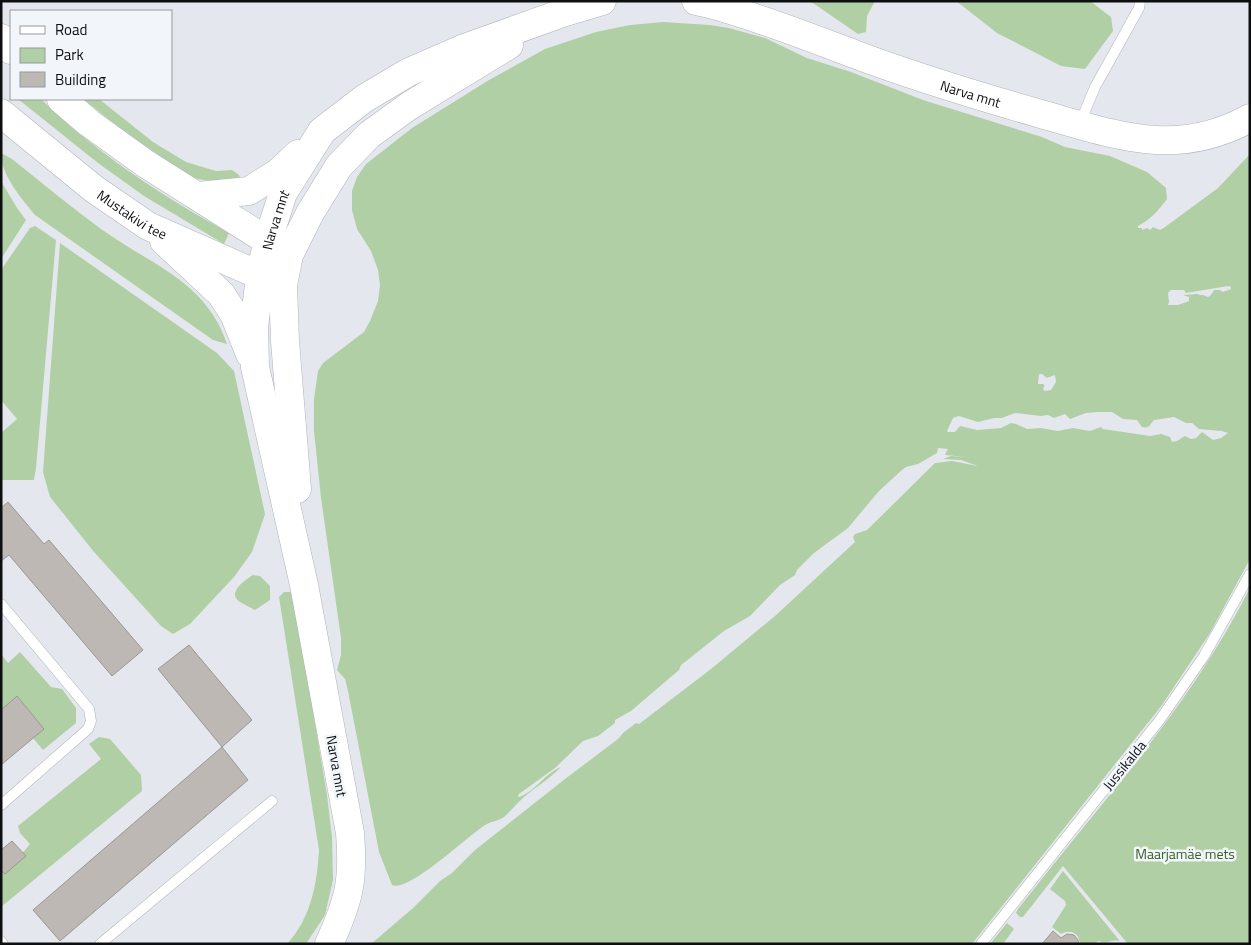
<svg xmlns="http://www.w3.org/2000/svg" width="1251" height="945" viewBox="0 0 1251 945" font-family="'Titillium Web',sans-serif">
	<rect width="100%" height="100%" fill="#e4e8ee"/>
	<g fill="#b1cfa5" fill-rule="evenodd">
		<polygon points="810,1 875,1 867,16 866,32 858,34"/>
		<polygon points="956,1 1090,1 1111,17 1113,31 1085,69 1061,66 997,33"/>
		<path d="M 663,22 L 710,25 L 729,28 L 765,38 L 807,58 L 851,72 L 923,100 L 1042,137 L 1065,147 L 1110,156 L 1147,172 L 1166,188 L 1167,199 C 1159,210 1150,220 1138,226 L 1138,228 L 1142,228 L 1142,230 L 1147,228 L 1150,230 L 1153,227 L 1160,230 L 1165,227 L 1218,188 L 1250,154 L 1250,559 L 1210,633 L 1162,705 L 972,944 L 371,944 L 413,908 L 440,881 L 452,873 L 475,850 L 565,779 L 618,739 L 623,733 L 636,723 L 639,724 L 711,669 L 775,616 L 855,542 L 853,537 L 855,534 L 867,530 L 935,463 L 952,461 L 978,466 L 961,460 L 943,459 L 951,456 L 964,457 L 946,455 L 945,454 L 948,449 L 938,448 L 937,453 L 918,464 L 906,467 L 902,470 L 879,491 L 848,528 L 814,553 L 797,570 L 795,575 L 780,585 L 750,616 L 724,631 L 685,662 L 681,665 L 679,670 L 631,711 L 615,720 L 615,723 L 598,736 L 583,741 L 555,768 L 519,794 L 518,796 L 519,797 C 536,791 545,773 561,767 C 550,779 535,787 523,798 C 516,804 511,811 504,817 C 499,821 492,821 487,824 C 469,834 409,893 392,885 L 379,852 L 348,691 L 345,679 L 337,670 L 341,655 L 341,638 L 321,498 L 314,431 L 314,399 L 318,371 L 323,363 L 364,332 L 370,321 L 378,301 L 380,285 L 378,270 L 371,251 L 357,229 L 352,210 L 352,191 L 357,177 L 366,164 L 412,128 L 489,80 L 545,49 L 596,32 L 630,25 ZM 1228,286 L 1231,287 L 1231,289 L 1223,292 L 1220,290 L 1214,290 L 1211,295 L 1208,297 L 1203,295 L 1200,295 L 1197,294 L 1183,295 L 1189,297 L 1189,301 L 1178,305 L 1168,305 L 1169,302 L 1168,293 L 1171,290 L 1184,290 L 1186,293 ZM 1039,374 L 1042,374 L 1047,378 L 1055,375 L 1056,382 L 1051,390 L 1044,391 L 1043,388 L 1045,386 L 1043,384 L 1038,384 ZM 1098,412 L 1112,412 L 1123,419 L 1137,420 L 1142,427 C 1150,429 1150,424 1154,420 L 1174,417 L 1186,423 L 1192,423 L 1199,429 L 1222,431 L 1228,433 L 1221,438 L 1213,440 L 1202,432 L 1196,438 L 1191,439 L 1185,436 L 1177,441 L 1172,442 L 1170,437 L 1161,434 L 1150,436 L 1103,429 L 1101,427 L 1090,431 L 1073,428 L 1058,431 L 1041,428 L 1027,429 L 1016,424 L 1011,423 L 1001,428 L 977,430 L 960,426 L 955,432 L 948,432 L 947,431 L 953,418 L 959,416 L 978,422 L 994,418 L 1002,418 L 1015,413 L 1041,416 L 1048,415 L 1054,418 L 1065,414 L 1070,419 L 1086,413 Z"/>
		<path d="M 18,99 L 41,99 C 96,153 161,195 229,233 L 224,244 L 144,196 L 98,163 Z"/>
		<path d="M 83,99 L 99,99 L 153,142 L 186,162 L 216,171 L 232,170 L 239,175 L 241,180 C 222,182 208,182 190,177 L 121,129 Z"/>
		<path d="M 1,153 L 12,159 C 41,182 71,207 101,229 C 151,265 206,281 227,344 L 213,340 L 35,215 C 21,198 1,175 1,153 Z"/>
		<polygon points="1,181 17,208 26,220 1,259"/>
		<polygon points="35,226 56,240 36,468 34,480 1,480 1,433 17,419 1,400 1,270 30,228"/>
		<polygon points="60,243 217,353 234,371 265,514 252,552 234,577 190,624 173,634 161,626 94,552 50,497 43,472"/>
		<path d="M 253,575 L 260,576 L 270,586 L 270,600 L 255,610 C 250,607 245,605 240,602 C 226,593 245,580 253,575 Z"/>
		<path d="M 1250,588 L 1250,944 L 1128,944 L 1063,866 L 1023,917 L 1020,917 L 1016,913 L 1018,909 C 1099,805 1190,707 1250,588 Z"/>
		<path d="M 284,592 L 293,592 L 327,795 L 332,837 L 333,880 L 325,915 L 306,944 L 287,944 C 311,918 317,884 319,850 L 279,597 Z"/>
		<polygon points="20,652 51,687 62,689 76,708 76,723 43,750 33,738 17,697 1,710 1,654 8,663"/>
		<polygon points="99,737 110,739 141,775 142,791 1,907 1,870 5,874 30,844 20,833 18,826 101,759 89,744"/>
		<path d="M 1063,871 L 1119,940 L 1119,941 C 1112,939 1106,945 1099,941 L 1093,944 L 1080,944 C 1079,933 1070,929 1061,934 L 1052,927 L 1066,905 L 1065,901 L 1050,889 Z"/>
		<polygon points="1007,923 1014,929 1003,944 990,944"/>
	</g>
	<g fill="#bdb8b3" stroke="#9b9792">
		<polygon points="8,502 44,544 49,540 143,650 112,676 9,555 1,561 1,508"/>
		<polygon points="189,645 252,720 222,747 158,669"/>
		<polygon points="17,696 44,729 1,765 1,710"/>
		<polygon points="222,747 248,780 60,941 33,910"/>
		<polygon points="12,841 26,856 5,874 1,870 1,850"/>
		<polygon points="1053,931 1061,938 1067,934 1074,935 1078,940 1079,944 1042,944"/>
	</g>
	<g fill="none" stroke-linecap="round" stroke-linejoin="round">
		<g stroke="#b0b4b9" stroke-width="11">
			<g id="service">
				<polyline points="1080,123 1095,87 1139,8 1140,1"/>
				<polyline points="1,604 89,709 91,721 88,729 1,805"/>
				<polyline points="1,941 3,944"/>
				<polyline points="100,944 272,801"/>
				<polyline points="981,944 1159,721 1204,656 1250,574"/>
			</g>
		</g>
		<g stroke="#b0b4b9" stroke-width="29">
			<g id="secondary">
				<path id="s1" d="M 696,1 C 712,4 728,9 743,14 C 781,26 817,40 854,54 C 915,77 978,96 1041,114 C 1116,135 1176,159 1250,118"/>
				<polyline points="1,38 11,50"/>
				<polyline points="61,99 89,123 146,164 282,250"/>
				<path id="s2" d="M 1,113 L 94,189 L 148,226 L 277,283"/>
				<polyline points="198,196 249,191 279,172 298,154"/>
				<polyline points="164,241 221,294 234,314 250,354"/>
				<polyline points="297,489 285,341 283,285 289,255 310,213 339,166 369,135 409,106 509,45"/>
				<path id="s3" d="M 329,944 C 349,900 354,881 350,833 L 304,585 L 255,367 L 254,328 L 260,275 L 268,240 L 283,193 L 322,131 L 365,98 L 409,72 L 462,49 L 565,12 L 602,1"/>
			</g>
		</g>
		<use href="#service" stroke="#fff" stroke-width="10"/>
		<use href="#secondary" stroke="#fff" stroke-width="28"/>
	</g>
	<g text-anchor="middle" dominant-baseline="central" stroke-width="5" stroke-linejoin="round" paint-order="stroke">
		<g font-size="14" fill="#0d0e10" stroke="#f2f6fb">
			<text stroke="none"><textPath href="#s1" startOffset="290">Narva mnt</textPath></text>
			<text stroke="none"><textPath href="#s2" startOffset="166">Mustakivi tee</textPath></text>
			<text stroke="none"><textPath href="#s3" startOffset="740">Narva mnt</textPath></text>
			<text transform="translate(1124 765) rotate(-51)">Jussikalda</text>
			<text transform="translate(337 766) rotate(80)">Narva mnt</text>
		</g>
		<g font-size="14" fill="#396127" stroke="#f2f6fb">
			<text x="1185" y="853">Maarjamäe mets</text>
		</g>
	</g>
	<rect width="1251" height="945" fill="none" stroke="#0d0e10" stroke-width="5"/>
	<rect x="10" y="10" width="162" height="90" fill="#f2f6fb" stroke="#96999d"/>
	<rect x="20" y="26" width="25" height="8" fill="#ffffff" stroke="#96999d"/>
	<text x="55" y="35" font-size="15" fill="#0d0e10">Road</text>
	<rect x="20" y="48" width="25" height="15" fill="#b1cfa5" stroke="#96999d"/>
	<text x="55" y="60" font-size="15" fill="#0d0e10">Park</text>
	<rect x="20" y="72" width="25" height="15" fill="#bdb8b3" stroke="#96999d"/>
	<text x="55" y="85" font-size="15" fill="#0d0e10">Building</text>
</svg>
